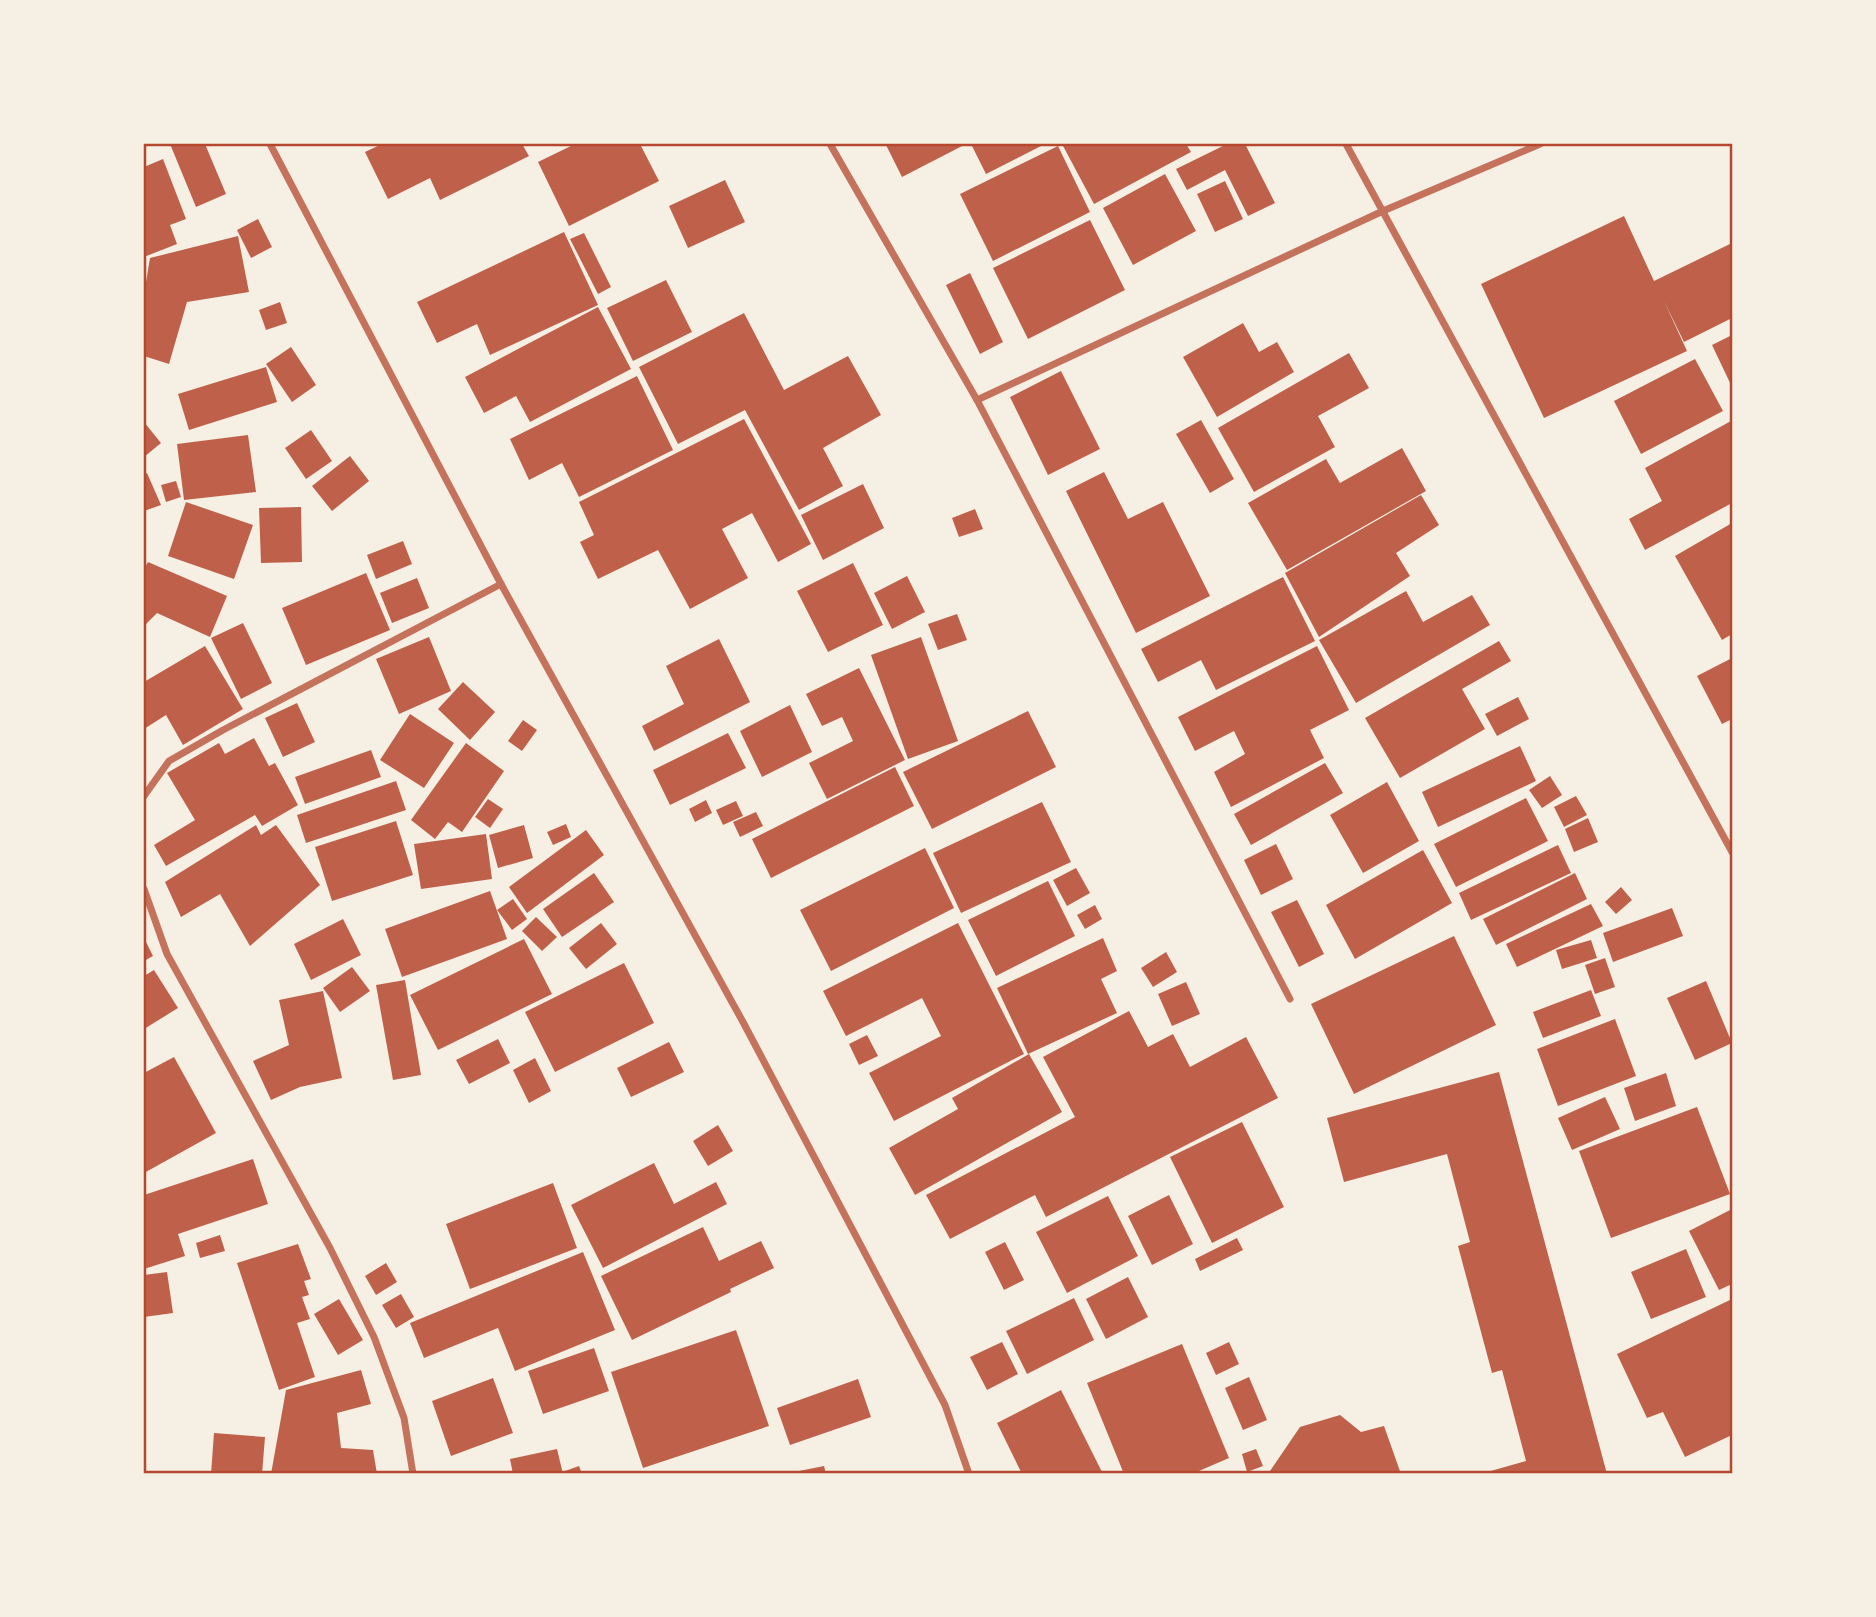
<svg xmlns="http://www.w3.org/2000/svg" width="1876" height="1617" viewBox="0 0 1876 1617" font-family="Signika,sans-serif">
	<rect width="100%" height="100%" fill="#f6efe4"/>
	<g fill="#bf614a">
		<polygon points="170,144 205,144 226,194 196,207"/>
		<polygon points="382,144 522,144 529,156 440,200 430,178 388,199 365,152"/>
		<polygon points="575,144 640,144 659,181 569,226 538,162"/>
		<polygon points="889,144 966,144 902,177 886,145"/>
		<polygon points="971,144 1045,144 986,174"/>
		<polygon points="1062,144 1186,144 1191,152 1094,204"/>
		<polygon points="1227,144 1245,144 1275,203 1248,216 1225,170 1187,190 1176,169"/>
		<polygon points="1058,146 1090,212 993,261 960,194"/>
		<polygon points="163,159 186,219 170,225 177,244 144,257 144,167"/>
		<polygon points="1165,174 1196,231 1133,265 1103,208"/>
		<polygon points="725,180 745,222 688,248 669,206"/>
		<polygon points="1225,181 1243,219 1215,232 1197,194"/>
		<polygon points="1624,216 1654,281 1732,243 1732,318 1684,342 1664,301 1687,351 1544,418 1481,284"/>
		<polygon points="258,219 272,247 251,258 237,230"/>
		<polygon points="1090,220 1125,290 1028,339 993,268"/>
		<polygon points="564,232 598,305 490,355 477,324 437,343 417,302"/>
		<polygon points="584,233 611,287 598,294 570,239"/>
		<polygon points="238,236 249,292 187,302 169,364 144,356 144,294 150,258"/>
		<polygon points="970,273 1003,342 980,354 946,285"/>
		<polygon points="666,280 692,332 633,361 607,308"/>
		<polygon points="280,302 287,323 266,330 259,310"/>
		<polygon points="598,307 631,369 530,422 516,396 484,413 465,377"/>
		<polygon points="744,313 784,390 848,356 881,415 823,448 843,486 799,510 745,410 678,444 639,367"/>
		<polygon points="1243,323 1259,352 1277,342 1294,372 1217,417 1183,357"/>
		<polygon points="1732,335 1732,387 1712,345"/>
		<polygon points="291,347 316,385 292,402 266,364"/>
		<polygon points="1349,353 1369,388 1318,416 1335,447 1254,492 1218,428"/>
		<polygon points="1695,359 1723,411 1641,454 1614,401"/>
		<polygon points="266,367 277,402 189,430 178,394"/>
		<polygon points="1061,371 1100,449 1048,475 1010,397"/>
		<polygon points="637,376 673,450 579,497 562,463 529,480 510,439"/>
		<polygon points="744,419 811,544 778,562 752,513 722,529 748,578 690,609 658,550 598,579 580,542 594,535 579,502"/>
		<polygon points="1201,420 1234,479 1210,493 1176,434"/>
		<polygon points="1731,421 1732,503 1645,550 1629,519 1662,501 1645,468"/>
		<polygon points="144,422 161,443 144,457"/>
		<polygon points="311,430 332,461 306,479 285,448"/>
		<polygon points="248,435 256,492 184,500 177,444"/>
		<polygon points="1402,448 1426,491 1287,570 1248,503 1326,459 1340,483"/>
		<polygon points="350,456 369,481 332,511 312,486"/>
		<polygon points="1104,472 1128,519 1163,502 1210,596 1136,633 1066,491"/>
		<polygon points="147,473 161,505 144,511 144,475"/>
		<polygon points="176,481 181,497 166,502 161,485"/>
		<polygon points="863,484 884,528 823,560 801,515"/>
		<polygon points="1421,495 1439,525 1396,553 1410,576 1319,637 1285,573"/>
		<polygon points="186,502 253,525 234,579 168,556"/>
		<polygon points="301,507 302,562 261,563 259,508"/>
		<polygon points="975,509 983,529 959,537 952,518"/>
		<polygon points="1732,523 1732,634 1722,640 1675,556"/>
		<polygon points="403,541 412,564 376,579 367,555"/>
		<polygon points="148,562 227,596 210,637 157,613 144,626 144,569"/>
		<polygon points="853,563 883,625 828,652 797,591"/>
		<polygon points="366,573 390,630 306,665 282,608"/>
		<polygon points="907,576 925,612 892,629 874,593"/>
		<polygon points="1283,577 1315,641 1216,690 1201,660 1158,682 1141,649"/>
		<polygon points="417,578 429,608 392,623 380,593"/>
		<polygon points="1406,591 1423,622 1472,595 1490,625 1356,703 1319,640"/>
		<polygon points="957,614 967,640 938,650 928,624"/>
		<polygon points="243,623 272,683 241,699 211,638"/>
		<polygon points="429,637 451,691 399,714 376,659"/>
		<polygon points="921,637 958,741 908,759 871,655"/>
		<polygon points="719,639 750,702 654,751 642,726 684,704 666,666"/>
		<polygon points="1499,641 1511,661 1462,689 1485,729 1400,778 1365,718"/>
		<polygon points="205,646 243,709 183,745 166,715 144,729 144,682"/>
		<polygon points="1317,646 1349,710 1310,730 1324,758 1231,807 1214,772 1245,754 1234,731 1195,751 1178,717"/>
		<polygon points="1732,658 1732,719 1722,724 1697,676"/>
		<polygon points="859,668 905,760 827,799 809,763 853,741 842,717 822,726 806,694"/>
		<polygon points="463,682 495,712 470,740 438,709"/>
		<polygon points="1518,697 1529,719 1497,736 1485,714"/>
		<polygon points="297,703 315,742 283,757 265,718"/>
		<polygon points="790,705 812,752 762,777 740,731"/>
		<polygon points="1028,711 1056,767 932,829 903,772"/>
		<polygon points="410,714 454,743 424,788 380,760"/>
		<polygon points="523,720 537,730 522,751 508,741"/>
		<polygon points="728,733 746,768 670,805 653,770"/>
		<polygon points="254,738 269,766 275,763 298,805 262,826 255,815 166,866 154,845 195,820 167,773 219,743 225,754"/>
		<polygon points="466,743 504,771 462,832 448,822 435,839 411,820"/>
		<polygon points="1520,746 1536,781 1438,827 1422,792"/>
		<polygon points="371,750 381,777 305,804 295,777"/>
		<polygon points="1325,763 1343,793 1251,845 1234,814"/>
		<polygon points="895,767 914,806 771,878 752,839"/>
		<polygon points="1550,776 1562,795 1542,808 1529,790"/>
		<polygon points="396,781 406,810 306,843 297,815"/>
		<polygon points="1387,782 1419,841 1363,873 1330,815"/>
		<polygon points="1576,796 1587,815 1564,827 1554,807"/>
		<polygon points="1526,798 1548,841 1456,887 1434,844"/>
		<polygon points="488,799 503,809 490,828 475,817"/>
		<polygon points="706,800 712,813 695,822 689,809"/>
		<polygon points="736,801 743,816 723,825 716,810"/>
		<polygon points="1042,802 1071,862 961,913 933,853"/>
		<polygon points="756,812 763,826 740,837 733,822"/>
		<polygon points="1588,818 1598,842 1574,852 1565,829"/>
		<polygon points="396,821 413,875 332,901 315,847"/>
		<polygon points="566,824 571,837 553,845 547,832"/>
		<polygon points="256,825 261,835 276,825 320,885 250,946 220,894 181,917 165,882"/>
		<polygon points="524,825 533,858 498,868 489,835"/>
		<polygon points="586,830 604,855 527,913 509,887"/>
		<polygon points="486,834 492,879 421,889 414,844"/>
		<polygon points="1276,844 1293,879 1261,895 1244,860"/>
		<polygon points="1558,845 1571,873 1471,920 1459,893"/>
		<polygon points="925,848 954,908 831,971 800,910"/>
		<polygon points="1423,850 1452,903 1355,959 1326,905"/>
		<polygon points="1076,868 1090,893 1067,906 1053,880"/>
		<polygon points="594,873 614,902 562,937 543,909"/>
		<polygon points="1575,873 1587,899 1496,945 1483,919"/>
		<polygon points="1048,881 1075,936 996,976 968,920"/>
		<polygon points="1621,887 1632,900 1616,914 1605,902"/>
		<polygon points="490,891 507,939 402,977 385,929"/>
		<polygon points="513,899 527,919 512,930 497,910"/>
		<polygon points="1297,900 1324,954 1299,967 1271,912"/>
		<polygon points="1591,904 1603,926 1517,967 1506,944"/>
		<polygon points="1095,905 1102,919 1085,929 1077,915"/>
		<polygon points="1672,908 1683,936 1613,962 1603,933"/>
		<polygon points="536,917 557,937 542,951 522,931"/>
		<polygon points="343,919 361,955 311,980 294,944"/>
		<polygon points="601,923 617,944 586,969 569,948"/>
		<polygon points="958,923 1024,1054 894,1121 869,1073 941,1036 922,998 846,1036 823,991"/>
		<polygon points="1454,936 1496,1025 1354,1094 1311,1004"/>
		<polygon points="144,938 153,956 144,961"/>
		<polygon points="1103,938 1117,971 1101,979 1117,1013 1028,1054 997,988"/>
		<polygon points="524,939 552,994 438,1050 410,995"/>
		<polygon points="1591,940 1597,958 1562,969 1556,950"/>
		<polygon points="1166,952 1177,972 1153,987 1141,968"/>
		<polygon points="1605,958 1615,987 1595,994 1585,965"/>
		<polygon points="624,963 654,1023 555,1072 525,1012"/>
		<polygon points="352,967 370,991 340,1012 323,988"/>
		<polygon points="154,970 178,1008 144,1029 144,976"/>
		<polygon points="405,980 421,1075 393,1080 376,985"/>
		<polygon points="1706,981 1732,1043 1695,1060 1667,998"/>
		<polygon points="1186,982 1200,1014 1172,1026 1158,994"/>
		<polygon points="1591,990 1601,1016 1543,1038 1533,1012"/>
		<polygon points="323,991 342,1078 300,1087 271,1100 253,1061 289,1045 279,1000"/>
		<polygon points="1129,1011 1148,1047 1173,1034 1190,1067 1246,1037 1278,1098 1046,1217 1035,1195 950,1239 926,1195 1075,1117 1043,1057"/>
		<polygon points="1615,1019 1636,1076 1558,1106 1537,1049"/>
		<polygon points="867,1035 878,1056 859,1065 849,1044"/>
		<polygon points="498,1039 510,1063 469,1084 456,1060"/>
		<polygon points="669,1042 684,1072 631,1097 617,1068"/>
		<polygon points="1029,1054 1062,1112 915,1195 889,1148 958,1109 952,1098"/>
		<polygon points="174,1057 216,1133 144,1173 144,1073"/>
		<polygon points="535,1058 551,1091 529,1103 513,1070"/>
		<polygon points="1499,1072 1607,1474 1480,1474 1526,1461 1502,1370 1492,1373 1458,1246 1470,1242 1447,1154 1344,1182 1327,1118"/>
		<polygon points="1666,1073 1676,1106 1635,1121 1624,1088"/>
		<polygon points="1605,1097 1620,1129 1572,1150 1558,1118"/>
		<polygon points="1697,1107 1730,1194 1611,1238 1579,1151"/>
		<polygon points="1242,1122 1284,1207 1212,1243 1170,1157"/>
		<polygon points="718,1125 733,1151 708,1166 693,1141"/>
		<polygon points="253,1159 268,1204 178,1234 185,1256 144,1269 144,1195"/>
		<polygon points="654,1163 674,1204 716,1182 727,1204 603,1268 571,1205"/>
		<polygon points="553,1183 577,1248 470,1289 446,1224"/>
		<polygon points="1169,1195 1193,1244 1152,1265 1128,1216"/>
		<polygon points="1108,1196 1138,1256 1067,1293 1036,1232"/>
		<polygon points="1732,1209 1732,1284 1719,1290 1689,1231"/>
		<polygon points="703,1227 719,1261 761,1241 774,1268 730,1289 731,1292 632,1340 601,1276"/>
		<polygon points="220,1235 225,1251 200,1258 196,1243"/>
		<polygon points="1237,1238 1243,1250 1200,1271 1195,1259"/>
		<polygon points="1005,1242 1024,1280 1004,1290 985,1252"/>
		<polygon points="298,1244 311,1279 304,1281 309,1295 302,1297 310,1319 297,1323 315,1377 279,1390 237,1263"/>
		<polygon points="1686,1249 1706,1297 1651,1319 1631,1272"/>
		<polygon points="583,1252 615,1330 515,1371 498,1328 424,1358 410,1323"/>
		<polygon points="386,1263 397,1282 376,1295 365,1276"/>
		<polygon points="167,1272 173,1313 144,1317 144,1275"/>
		<polygon points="1128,1277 1148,1317 1106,1339 1086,1299"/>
		<polygon points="401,1294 414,1317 396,1328 382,1305"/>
		<polygon points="1074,1298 1094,1340 1027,1374 1006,1331"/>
		<polygon points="339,1299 363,1340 338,1355 314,1314"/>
		<polygon points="1732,1299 1732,1435 1685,1457 1663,1412 1647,1418 1617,1354"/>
		<polygon points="736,1330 769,1426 643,1468 611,1372"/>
		<polygon points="1002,1342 1018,1374 987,1390 970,1357"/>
		<polygon points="1229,1342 1239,1364 1216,1375 1206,1353"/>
		<polygon points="1182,1344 1229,1458 1192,1474 1124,1474 1087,1383"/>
		<polygon points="594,1348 609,1391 543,1414 528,1371"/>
		<polygon points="361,1370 371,1404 337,1413 341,1448 373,1450 377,1474 271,1474 286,1390"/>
		<polygon points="1249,1377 1267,1420 1243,1430 1225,1388"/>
		<polygon points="493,1378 513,1433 451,1456 432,1401"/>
		<polygon points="858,1379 871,1417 790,1445 777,1408"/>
		<polygon points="1061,1390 1103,1474 1022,1474 997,1423"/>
		<polygon points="1340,1415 1361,1432 1384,1426 1401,1474 1268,1474 1300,1427"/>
		<polygon points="214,1433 265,1437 262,1474 211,1474"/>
		<polygon points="557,1449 563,1474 513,1474 510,1459"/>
		<polygon points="1256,1449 1263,1466 1247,1472 1242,1454"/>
		<polygon points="579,1466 582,1474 566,1474 565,1471"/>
		<polygon points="824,1466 826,1474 794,1474 794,1472"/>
	</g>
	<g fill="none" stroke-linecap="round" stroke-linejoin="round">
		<g stroke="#c5725c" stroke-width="7">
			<polyline points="270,144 501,584 743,1022 945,1405 969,1474"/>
			<polyline points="830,144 977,400 1290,999"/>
			<polyline points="1346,144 1732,852"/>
			<polyline points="977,400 1383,211 1540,144"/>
			<polyline points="144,796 169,761 223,730 501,584"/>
			<polyline points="144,889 167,954 330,1248 374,1337 404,1418 413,1474"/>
		</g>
	</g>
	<rect width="1876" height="1617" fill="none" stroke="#f6efe4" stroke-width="290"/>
	<rect x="145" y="145" width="1586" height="1327" fill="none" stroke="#b5482f" stroke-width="2.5"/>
</svg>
